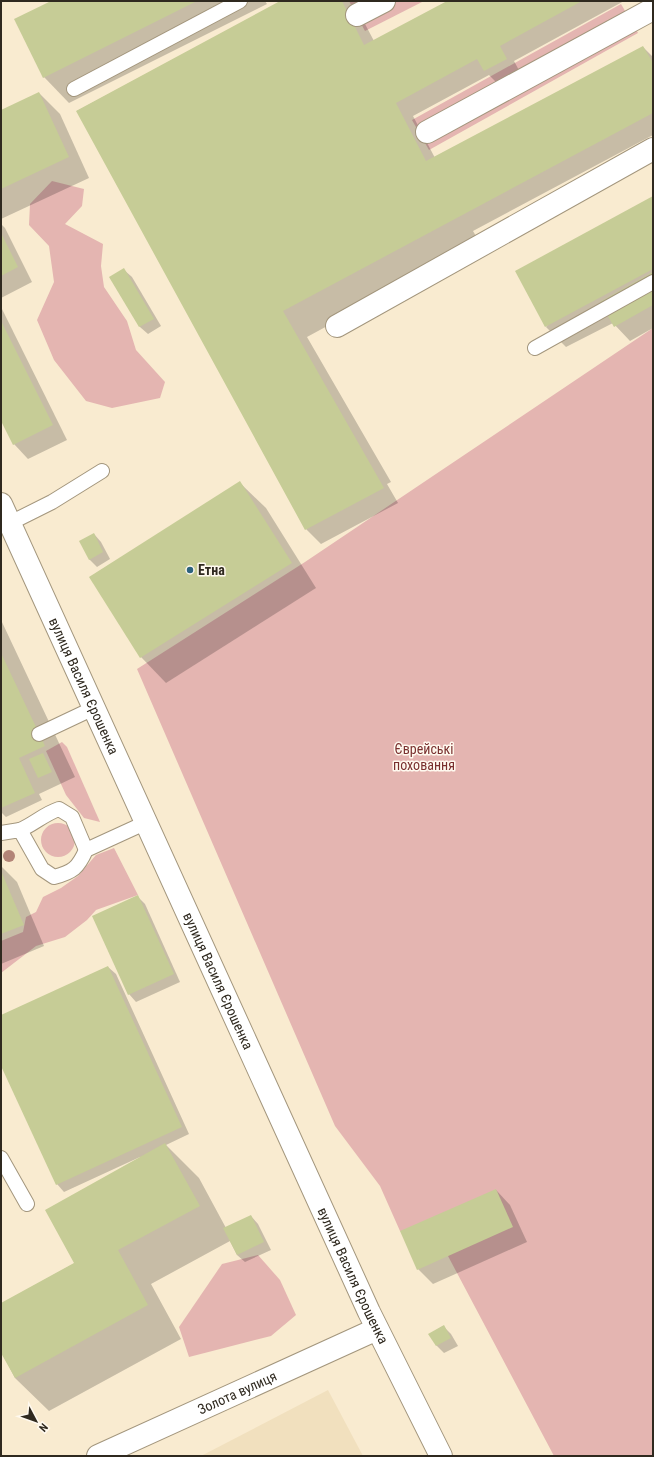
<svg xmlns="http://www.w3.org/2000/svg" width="654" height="1457" viewBox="0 0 654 1457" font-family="'Roboto Condensed',sans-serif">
	<rect width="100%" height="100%" fill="#f9ebd0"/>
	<polygon fill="#f1e0be" points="328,1390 363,1456 201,1456"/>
	<g fill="#e4b5b1">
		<polygon points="349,1 424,1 365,31"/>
		<polygon points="621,4 638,33 429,150 412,120"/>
		<polygon points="52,181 84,189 82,206 65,224 103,244 101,266 104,287 127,321 136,350 165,382 160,398 112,408 86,401 54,360 37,320 54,282 49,246 29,225 30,204"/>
		<polygon points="653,328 653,1456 554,1456 448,1256 400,1231 380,1186 335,1126 137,669 305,562"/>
		<polygon points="62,742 67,747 100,822 84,818 66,795 46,751"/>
		<circle cx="58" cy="840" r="17"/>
		<polygon points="114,848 138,895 96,910 87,920 65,937 36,946 1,973 1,941 23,932 26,917 36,912 43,897 61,888 78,876 96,855"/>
		<polygon points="258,1255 280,1280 296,1315 271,1336 189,1357 179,1327 222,1264"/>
	</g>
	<g fill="#0003">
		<polygon points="54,1 265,1 267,4 69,103 44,77"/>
		<polygon points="282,1 368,1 356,7 374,41 449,1 624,1 514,61 521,74 499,85 489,75 413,116 435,158 643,47 653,57 653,135 473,231 480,243 307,337 391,482 387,484 398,503 321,544 306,529 77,111"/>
		<polygon points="39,93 60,114 89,178 1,219 1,111"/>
		<polygon points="653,197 653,328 630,341 613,323 566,347 546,327"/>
		<polygon points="1,224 5,228 32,282 1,298"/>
		<polygon points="124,270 132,277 161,326 148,334 140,327 111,278"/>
		<polygon points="1,307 67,440 28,459 14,444 1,419"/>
		<polygon points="240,483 266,508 316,588 166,683 141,657 90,577"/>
		<polygon points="94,534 101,542 110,559 97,567 89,559"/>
		<polygon points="1,620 75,777 39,794 42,800 6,817 1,812"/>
		<polygon points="1,866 17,882 44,946 1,964"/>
		<polygon points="137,896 145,904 180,982 136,1002 129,994"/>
		<polygon points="108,967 116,974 189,1134 166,1145 199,1178 226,1228 251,1216 258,1224 271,1250 245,1262 237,1255 230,1241 151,1284 181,1339 49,1411 15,1378 1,1351 1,1304 75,1263 140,1159 140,1157 64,1192 57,1184 1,1064 1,1016"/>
		<polygon points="496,1190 510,1205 527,1242 433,1284 418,1269"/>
		<polygon points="443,1326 451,1334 458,1346 444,1353 437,1346 430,1334"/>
	</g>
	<g fill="#c6cc96">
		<polygon points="51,1 197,1 43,78 14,19"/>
		<polygon points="280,1 342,1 364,45 447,1 582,1 500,46 507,59 484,71 477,59 396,103 426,161 643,46 653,63 653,113 283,311 384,488 305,530 76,111"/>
		<polygon points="39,92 69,157 1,189 1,110"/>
		<polygon points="653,196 653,269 545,327 515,271"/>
		<polygon points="1,233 18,267 1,276"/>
		<polygon points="124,268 154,319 139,327 109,277"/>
		<polygon points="653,272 653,305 614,327 600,302"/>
		<polygon points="1,321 53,425 13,445 1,421"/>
		<polygon points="240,481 292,563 140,658 89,577"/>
		<polygon points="94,533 103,552 89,560 79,541"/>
		<polygon points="1,653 45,746 19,758 35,793 1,808"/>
		<polygon points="43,753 52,772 38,778 29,759"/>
		<polygon points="1,871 24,925 1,934"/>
		<polygon points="138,895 174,974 128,995 92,916"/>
		<polygon points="108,966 182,1127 56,1185 1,1066 1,1015"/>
		<polygon points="165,1143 200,1206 118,1250 148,1305 15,1378 1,1353 1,1303 74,1263 45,1210"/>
		<polygon points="496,1189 513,1227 417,1270 400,1231"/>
		<polygon points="251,1215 264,1242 237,1255 223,1228"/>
		<polygon points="444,1325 451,1338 436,1346 428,1334"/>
	</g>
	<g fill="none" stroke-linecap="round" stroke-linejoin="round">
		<g stroke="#a3967d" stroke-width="16">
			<g id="lane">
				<polyline points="74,89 240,1"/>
				<polyline points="535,348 653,282"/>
				<polyline points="10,523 52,502 102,471"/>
				<polyline points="39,734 94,708"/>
				<path d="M 20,830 C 34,824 44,814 59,809 L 72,817 L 86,850"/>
				<path d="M 1,833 L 20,830 L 42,869 L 54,877 C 73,872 78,868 86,850 L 145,823"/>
				<polyline points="1,1158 27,1204"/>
			</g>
		</g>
		<g stroke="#a3967d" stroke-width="24">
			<g id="street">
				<polyline points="357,15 384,1"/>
				<polyline points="427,132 653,9"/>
				<polyline points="337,326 653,149"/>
			</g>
		</g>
		<g stroke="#a3967d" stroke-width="24">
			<g id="secondary">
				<path id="s1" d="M 1,504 L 369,1312 L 441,1456"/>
				<path id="s2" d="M 98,1456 L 377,1329"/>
			</g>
		</g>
		<use href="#lane" stroke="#fff" stroke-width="14"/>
		<use href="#street" stroke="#fff" stroke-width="22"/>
		<use href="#secondary" stroke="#fff" stroke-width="22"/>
	</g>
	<circle fill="#b38477" cx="9" cy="856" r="6"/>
	<circle fill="#2d637e" stroke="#fff9ef" stroke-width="1.5" cx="190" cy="570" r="4"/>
	<g text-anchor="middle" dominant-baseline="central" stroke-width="3" stroke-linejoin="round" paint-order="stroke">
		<g font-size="14" font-weight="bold" fill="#2f291f" stroke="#fff9ef" text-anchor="start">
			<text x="198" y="570">Етна</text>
		</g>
		<g font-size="14" fill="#2f291f" stroke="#fff9ef">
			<text stroke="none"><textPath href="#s1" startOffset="200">вулиця Василя Єрошенка</textPath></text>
			<text stroke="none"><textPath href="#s1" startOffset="524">вулиця Василя Єрошенка</textPath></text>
			<text stroke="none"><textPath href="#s1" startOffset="848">вулиця Василя Єрошенка</textPath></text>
			<text stroke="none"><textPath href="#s2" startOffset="153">Золота вулиця</textPath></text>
		</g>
		<g font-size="14" fill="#792f2e" stroke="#fff9ef">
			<text x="424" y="749">Єврейські<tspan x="424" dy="16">поховання</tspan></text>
		</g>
	</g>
	<rect width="654" height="1457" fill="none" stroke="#2f291f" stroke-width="4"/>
	<g transform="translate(36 1421) rotate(131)" stroke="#fff9ef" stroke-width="3" paint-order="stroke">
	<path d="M0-3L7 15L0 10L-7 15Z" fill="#2f291f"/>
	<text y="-6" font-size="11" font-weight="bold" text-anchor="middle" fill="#2f291f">N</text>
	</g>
</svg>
